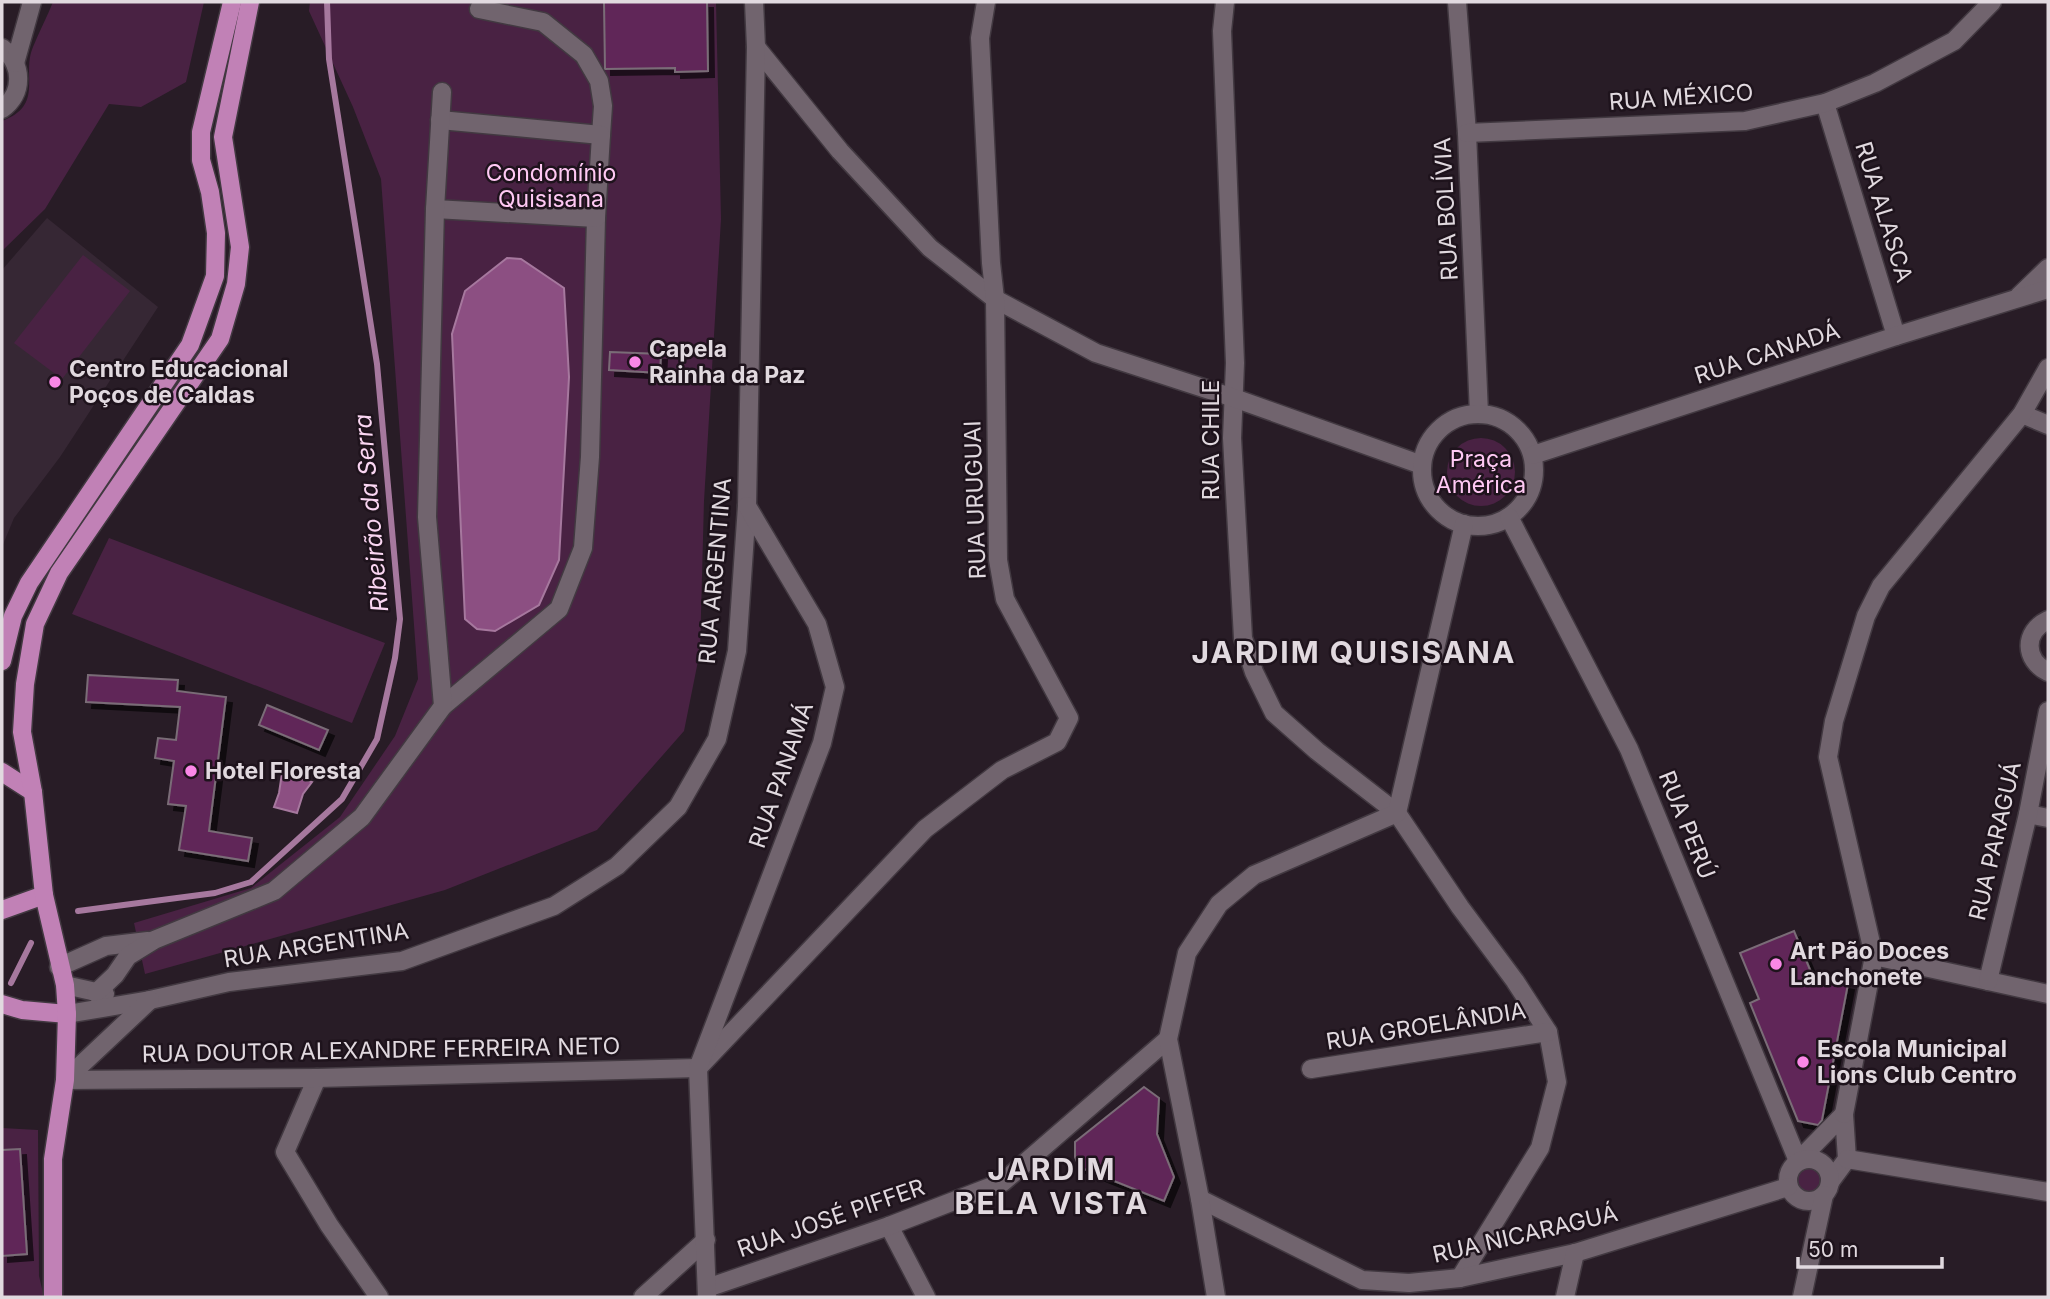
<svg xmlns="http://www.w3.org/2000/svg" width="2050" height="1299" viewBox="0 0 2050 1299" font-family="Inter,sans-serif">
	<defs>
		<filter id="shadow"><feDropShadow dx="6" dy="6" stdDeviation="0" flood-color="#0009"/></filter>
	</defs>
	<rect width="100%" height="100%" fill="#281c26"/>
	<polygon fill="#362734" points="47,218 158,307 60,457 14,518 2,547 2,270"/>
	<g fill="#492243">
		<path d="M 53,2 L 204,2 L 186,82 L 141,107 L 109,104 L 45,209 L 2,251 L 2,121 C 45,105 21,75 33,47 C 39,32 47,17 53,2 Z"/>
		<polygon points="310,2 716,2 721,219 704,501 700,651 684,731 597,830 445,890 145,974 134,923 251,888 340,817 395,736 418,679 381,179 353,107 309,11"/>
		<polygon points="83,255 130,291 62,379 14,343"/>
		<circle cx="1481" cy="472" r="34"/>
		<polygon points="109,538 385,643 352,723 72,614"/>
		<polygon points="2,1128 38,1130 39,1276 44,1297 2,1297"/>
		<circle cx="1809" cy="1180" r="14"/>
	</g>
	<g fill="#8c4f82" stroke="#a6789e" stroke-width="2">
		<polygon points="507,258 521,259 564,288 569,377 559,560 539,605 495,631 477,629 465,619 452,334 465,291"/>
		<polygon points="282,773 312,782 303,794 297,813 274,807 279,793"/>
	</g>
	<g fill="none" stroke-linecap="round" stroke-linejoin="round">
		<g stroke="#a6789e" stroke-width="6">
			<polyline points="78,911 215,893 251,882 342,799 377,739 395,658 400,619 377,364 329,59 327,2"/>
			<polyline points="11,983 31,943"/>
		</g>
	</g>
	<g fill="#612758" stroke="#7a6c77" stroke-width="2" filter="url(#shadow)">
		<polygon points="604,2 707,2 708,71 675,72 675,68 605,69"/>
		<polygon points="610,352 661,354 660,373 609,370"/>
		<polygon points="88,675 178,680 177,691 226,697 209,831 252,838 248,861 179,850 186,806 168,804 174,761 155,758 158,738 176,740 180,707 86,702"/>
		<polygon points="267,705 328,730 319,750 259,725"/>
		<polygon points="1794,931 1813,977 1848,984 1822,1120 1818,1125 1798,1121 1750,1003 1759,999 1740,953"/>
		<polygon points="1144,1087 1159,1098 1157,1134 1174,1177 1164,1201 1079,1167 1075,1157 1075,1142"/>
		<polygon points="20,1149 27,1254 2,1256 2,1150"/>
	</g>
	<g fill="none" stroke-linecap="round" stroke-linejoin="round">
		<g stroke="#423941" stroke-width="21">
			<g id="minor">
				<polyline points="1225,2 1222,31 1235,363 1232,438 1243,638 1254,672 1274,713 1317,751 1397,813 1460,907 1515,981 1548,1032 1557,1082 1540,1148 1460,1278"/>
				<polyline points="1457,2 1467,133 1479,414"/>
				<polyline points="479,9 543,22 584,55 599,81 603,106 601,135"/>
				<polyline points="756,47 840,151 930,248 995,299 1096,353 1234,398 1422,465"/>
				<path d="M 2,48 C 23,64 24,93 2,109"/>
				<polyline points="15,63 32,2"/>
				<polyline points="1825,103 1896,336"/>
				<polyline points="440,120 601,135 596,218 590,457 583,548 559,609 443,706"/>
				<polyline points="1467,133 1745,121 1825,103 1875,83 1954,41 1992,2"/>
				<polyline points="435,209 596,218"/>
				<polyline points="2019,296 2048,268"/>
				<polyline points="2022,414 2048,425"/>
				<circle cx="1478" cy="470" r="56"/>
				<polyline points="1533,455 1896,336 2048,289"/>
				<polyline points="1509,517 1629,749 1798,1161 1844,1114 1847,1159 1830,1182"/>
				<path d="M 2048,620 C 2023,632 2024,660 2048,672"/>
				<polyline points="2028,814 2048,818"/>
				<polyline points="1874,956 2048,994"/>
				<polyline points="59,967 106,946 148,941"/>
				<polyline points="1988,981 2028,814 2048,711"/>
				<polyline points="65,985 105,994"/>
				<polyline points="96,993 115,975 128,956 154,940 274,891 362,817 443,706 427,517 435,209 442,92"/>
				<polyline points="67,1014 150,1000 229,982 402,961 554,906 617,866 678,807 717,739 737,651 747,506 756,47 754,2"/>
				<polyline points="698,1068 925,829 1002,770 1057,742 1069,718 1005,599 998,560 995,299 991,263 980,38 986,2"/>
				<polyline points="1311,1069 1548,1032"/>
				<polyline points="317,1078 285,1152 329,1225 379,1297"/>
				<polyline points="65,1080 317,1078 698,1068"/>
				<polyline points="65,1080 150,1000"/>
				<polyline points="1844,1114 1874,956 1828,757 1834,721 1866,616 1881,586 2022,414 2048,368"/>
				<circle cx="1809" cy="1180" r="21"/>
				<polyline points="1847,1159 2048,1192"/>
				<polyline points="1200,1199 1362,1280 1409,1283 1460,1278 1575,1253 1788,1187"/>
				<polyline points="889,1226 926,1297"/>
				<polyline points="707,1288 889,1226 1003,1182 1168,1039"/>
				<polyline points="643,1297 706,1240"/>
				<polyline points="707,1297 698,1068 822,743 835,687 817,624 747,506"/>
				<polyline points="1216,1297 1200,1199 1168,1039 1187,953 1219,904 1254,875 1397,813 1464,524"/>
				<polyline points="1565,1297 1575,1253"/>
				<polyline points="1802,1297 1824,1195"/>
			</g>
		</g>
		<g stroke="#423941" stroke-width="21">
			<g id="major">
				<polyline points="2,661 13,616 29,583 190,345 215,276 216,233 210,192 201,160 201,132 232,2"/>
				<polyline points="2,772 33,792"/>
				<polyline points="2,910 44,895"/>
				<polyline points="2,1004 22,1010 67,1014"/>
				<polyline points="53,1297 53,1159 65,1080 67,1014 65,985 44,895 33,792 22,732 25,684 35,624 59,573 220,339 236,284 240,247 223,137 250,2"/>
			</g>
		</g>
		<use href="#minor" stroke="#71646e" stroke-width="18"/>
		<use href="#major" stroke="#c181b6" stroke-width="18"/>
	</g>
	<g fill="#fa87e7" stroke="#1e131c" stroke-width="2.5">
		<circle cx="635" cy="362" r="7"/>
		<circle cx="55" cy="382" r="7"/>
		<circle cx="191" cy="771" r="7"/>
		<circle cx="1776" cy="964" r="7"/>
		<circle cx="1803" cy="1062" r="7"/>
	</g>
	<g text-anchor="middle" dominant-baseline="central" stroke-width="5" stroke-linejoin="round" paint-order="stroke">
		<g font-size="23" fill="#e1d9df" stroke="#1e131c">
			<text transform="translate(1681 97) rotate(-4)">RUA MÉXICO</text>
			<text transform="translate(1446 209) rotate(-93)">RUA BOLÍVIA</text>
			<text transform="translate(1884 212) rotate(73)">RUA ALASCA</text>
			<text transform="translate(1767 353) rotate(-18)">RUA CANADÁ</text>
			<text transform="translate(1211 440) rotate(-90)">RUA CHILE</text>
			<text transform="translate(975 500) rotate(-92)">RUA URUGUAI</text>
			<text transform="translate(715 571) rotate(-85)">RUA ARGENTINA</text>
			<text transform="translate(781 775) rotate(-71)">RUA PANAMÁ</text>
			<text transform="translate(1687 825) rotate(68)">RUA PERÚ</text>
			<text transform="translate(1995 841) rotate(-77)">RUA PARAGUÁ</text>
			<text transform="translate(316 945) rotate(-9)">RUA ARGENTINA</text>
			<text transform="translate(1426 1026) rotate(-9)">RUA GROELÂNDIA</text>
			<text transform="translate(381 1050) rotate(-1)">RUA DOUTOR ALEXANDRE FERREIRA NETO</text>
			<text transform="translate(831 1218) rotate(-19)">RUA JOSÉ PIFFER</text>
			<text transform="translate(1525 1234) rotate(-13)">RUA NICARAGUÁ</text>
		</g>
		<g font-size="23" fill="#ffc9f4" stroke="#1e131c">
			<text x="551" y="173">Condomínio<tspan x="551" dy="26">Quisisana</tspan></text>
			<text x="1481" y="459">Praça<tspan x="1481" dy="26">América</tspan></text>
		</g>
		<g font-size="23" font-weight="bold" fill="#e1d9df" stroke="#1e131c" text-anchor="start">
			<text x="649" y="349">Capela<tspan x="649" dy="26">Rainha da Paz</tspan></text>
			<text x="69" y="369">Centro Educacional<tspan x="69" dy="26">Poços de Caldas</tspan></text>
			<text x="205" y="771">Hotel Floresta</text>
			<text x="1790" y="951">Art Pão Doces<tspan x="1790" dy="26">Lanchonete</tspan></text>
			<text x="1817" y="1049">Escola Municipal<tspan x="1817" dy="26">Lions Club Centro</tspan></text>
		</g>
		<g font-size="24" font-style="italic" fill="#fad6f2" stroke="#1e131c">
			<text transform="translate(371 513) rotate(-95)">Ribeirão da Serra</text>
		</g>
		<g font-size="30" font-weight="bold" letter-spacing="2" fill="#e1d9df" stroke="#1e131c">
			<text x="1354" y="652">JARDIM QUISISANA</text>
			<text x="1052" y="1169">JARDIM<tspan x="1052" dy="34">BELA VISTA</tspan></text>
		</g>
	</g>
	<rect width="2050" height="1299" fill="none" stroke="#e1d9df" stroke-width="7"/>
	<path d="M1798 1257v10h144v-10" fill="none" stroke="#e1d9df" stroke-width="3.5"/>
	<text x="1808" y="1257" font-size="21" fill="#e1d9df" stroke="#1e131c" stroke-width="5" paint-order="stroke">50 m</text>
</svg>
